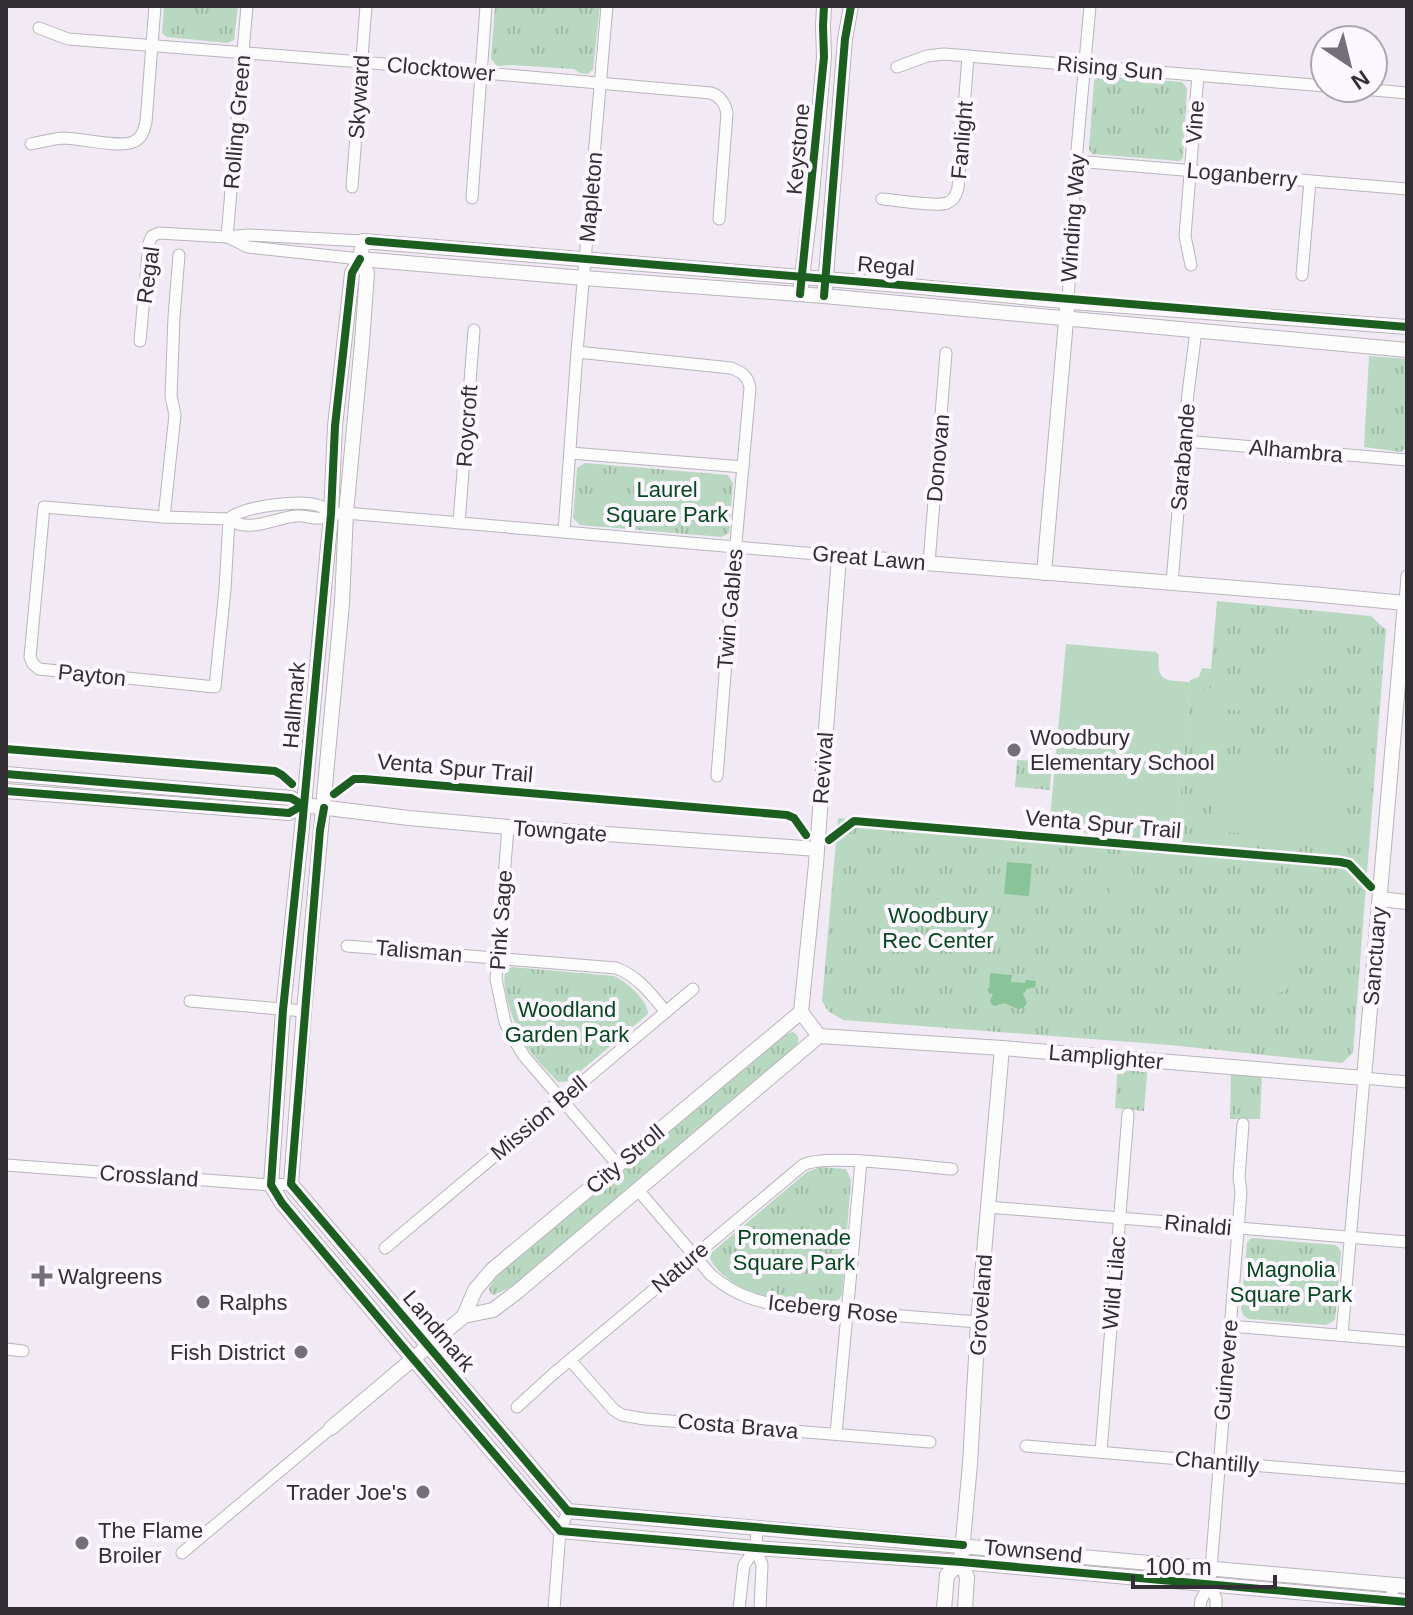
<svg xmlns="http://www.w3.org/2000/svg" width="1413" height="1615" viewBox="0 0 1413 1615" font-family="Helvetica,sans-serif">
	<defs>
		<pattern id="grass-tufts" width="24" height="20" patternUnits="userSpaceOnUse" patternTransform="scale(2)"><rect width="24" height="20" fill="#b9d8c1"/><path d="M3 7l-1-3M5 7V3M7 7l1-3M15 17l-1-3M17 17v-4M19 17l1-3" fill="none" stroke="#a0baa6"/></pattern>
	</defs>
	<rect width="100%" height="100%" fill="#f1eaf4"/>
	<g fill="url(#grass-tufts)">
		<polygon points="164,6 238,6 234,40 227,43 167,37 162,33"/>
		<polygon points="495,6 600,6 593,70 587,74 580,73 574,69 511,65 497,66 491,59"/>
		<polygon points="1101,76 1182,82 1187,88 1183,158 1180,161 1092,154 1089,149 1094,80"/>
		<polygon points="1369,356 1407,359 1407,447 1401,452 1364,447"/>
		<polygon points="585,463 728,475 733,483 729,533 721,537 580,525 573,518 577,468"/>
		<polygon points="1217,601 1371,616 1386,630 1353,1053 1342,1063 1170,1045 843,1020 828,1011 822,1001 838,818 1176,848 1190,680 1199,677 1202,668 1211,669"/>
		<polygon points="1017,760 1038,761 1038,770 1051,771 1050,790 1015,787"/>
		<path d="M 512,967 L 614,976 C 627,982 648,1000 648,1014 L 569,1081 L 558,1082 C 546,1069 533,1057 524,1043 C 517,1031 497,981 507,970 C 508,968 510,968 512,967 Z"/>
		<path d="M 793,1032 C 800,1036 799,1041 796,1047 L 511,1287 L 494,1295 L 491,1294 L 489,1289 L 494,1280 L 505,1268 L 761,1052 C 771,1044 781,1035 793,1032 Z"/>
		<polygon points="1118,1062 1148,1064 1144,1111 1115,1108"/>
		<polygon points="1231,1072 1262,1073 1260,1119 1230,1119"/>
		<path d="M 820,1167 L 846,1169 L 851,1180 L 842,1295 L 839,1299 L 831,1304 C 792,1300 749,1301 719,1271 C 714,1265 711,1262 709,1255 L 711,1253 L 807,1172 Z"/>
		<polygon points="1254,1238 1335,1245 1339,1248 1341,1253 1335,1319 1332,1322 1326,1325 1249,1319 1244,1316 1241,1309 1247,1243 1250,1239"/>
	</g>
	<g fill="#b9d8c1">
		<path d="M 1278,636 L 1323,640 C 1317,689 1318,690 1268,687 L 1271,641 Z"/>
		<path d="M 1066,644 L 1156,652 L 1159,655 C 1156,683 1166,680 1190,682 L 1177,842 L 1049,829 Z"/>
		<polygon points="1204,687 1244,690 1242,711 1202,707"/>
		<polygon points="1202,715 1241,719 1240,739 1200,736"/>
		<polygon points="1219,759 1348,770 1341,841 1212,831"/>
		<polygon points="1112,867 1133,869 1130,909 1108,907"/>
		<path d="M 1252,941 L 1297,946 C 1292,996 1292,996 1242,993 L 1245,947 Z"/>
	</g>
	<g fill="#89c398">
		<polygon points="1007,862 1032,864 1029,896 1004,894"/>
		<polygon points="990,973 1012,975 1011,982 1025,983 1026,980 1036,981 1035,987 1027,989 1023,994 1027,1003 1023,1008 1018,1009 1004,1003 995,1006 992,1005 990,1001 993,994 989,992"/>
	</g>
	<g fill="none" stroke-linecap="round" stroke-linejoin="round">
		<g stroke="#b9b4bb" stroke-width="13">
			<g id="minor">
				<path d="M 39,28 L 68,39 L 361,62 L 711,93 C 720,96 725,103 727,113 L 719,219"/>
				<polyline points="897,67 927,56 944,54 1325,86"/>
				<polyline points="1351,88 1407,93"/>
				<path d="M 31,144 C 41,142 52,139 63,138 C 81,138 118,148 133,142 C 142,139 144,130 146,122 L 155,6"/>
				<polyline points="1076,161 1407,189"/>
				<polyline points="352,187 366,6"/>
				<polyline points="472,198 486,6"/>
				<path d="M 882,199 C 896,200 935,207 947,203 C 954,200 956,195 958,188 L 968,56"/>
				<polyline points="227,237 247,6"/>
				<polyline points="228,237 248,247 360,259"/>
				<polyline points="1191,265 1185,236 1198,75"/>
				<polyline points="1302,275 1310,181"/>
				<polyline points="1068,301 1076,161 1090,6"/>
				<polyline points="140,341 149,243 152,236 159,233 227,237 248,235 363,241"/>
				<path d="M 577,352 L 731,368 C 742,372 748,376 750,388 L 731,598 L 717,776"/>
				<polyline points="1184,441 1407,460"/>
				<polyline points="571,453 743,467"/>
				<polyline points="164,517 175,415 171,396 174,317 179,255"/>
				<path d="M 229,519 L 225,589 L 215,687 L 39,669 L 33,664 L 30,657 L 44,507 L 164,517 L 229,519 C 249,534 274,518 296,516 C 304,515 313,519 321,518 C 330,516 336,513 346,513 L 839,556"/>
				<path d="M 229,519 C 242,506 302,499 320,506 C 324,508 327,511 331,514"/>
				<polyline points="459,523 474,330"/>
				<polyline points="564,532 577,352 607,6"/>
				<polyline points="929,563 946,353"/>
				<polyline points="1407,576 1405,603 1407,604"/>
				<polyline points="1172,583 1188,393 1196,331"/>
				<polyline points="508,827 496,979 505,1022 511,1035 524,1056 618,1165"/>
				<path d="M 347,946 L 616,968 C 638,976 651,994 666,1012"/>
				<polyline points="190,1001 304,1011"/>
				<polyline points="6,1165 271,1185 291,1184"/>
				<path d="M 638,1190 L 711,1275 C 736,1296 757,1302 789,1307 L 978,1322"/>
				<polyline points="988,1207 1407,1242"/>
				<polyline points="385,1248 693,989"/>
				<polyline points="1230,1326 1407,1341"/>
				<polyline points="1342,1335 1364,1078 1407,1082"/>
				<polyline points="6,1349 23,1351"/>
				<polyline points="570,1360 614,1410 622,1415 645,1419 930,1442"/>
				<path d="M 517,1407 L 552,1375 L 803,1165 C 826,1153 921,1167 952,1169"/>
				<polyline points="836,1434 861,1162"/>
				<polyline points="1026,1446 1407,1478"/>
				<polyline points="1101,1452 1128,1114"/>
				<polyline points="757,1528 756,1548 762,1565 760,1609"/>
				<polyline points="182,1553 331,1428"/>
				<polyline points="1210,1584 1216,1599 1216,1609"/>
				<polyline points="554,1609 560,1531 568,1511"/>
				<polyline points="739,1609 744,1565 756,1548"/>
				<polyline points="1200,1609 1201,1600 1210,1584 1211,1569 1241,1192 1239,1177 1243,1124"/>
				<polyline points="1391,1609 1393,1584"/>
			</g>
		</g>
		<g stroke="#b9b4bb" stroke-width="16">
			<g id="tertiary">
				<polyline points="360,259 367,273 362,343 346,513 342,603 304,1011 291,1184 568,1511 1407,1586"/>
				<polyline points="360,259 584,278 824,296 1407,350"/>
				<polyline points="801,286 812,195 824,57 823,26 824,6"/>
				<polyline points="825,288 845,39 851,6"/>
				<polyline points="1407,327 1084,303 910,286 363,241 360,259 352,273 335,426 331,514 302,827 283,1010 271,1185 282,1203 403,1347 560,1531 756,1548 961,1562 1407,1602"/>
				<polygon points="839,556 1311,594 1405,603 1364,1078 1002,1048 819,1036 801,1012 816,864"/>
				<polyline points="1044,573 1067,309"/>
				<polyline points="6,774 291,798 303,805 409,818 508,827 817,849"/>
				<polyline points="6,791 289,813 303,805"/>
				<polyline points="1380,899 1407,902"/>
				<polyline points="464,1316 493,1310 517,1292 819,1036"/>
				<polyline points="331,1428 464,1316 475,1290 492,1270 801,1012"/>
				<polyline points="944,1609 947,1575 961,1562"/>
				<polyline points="965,1609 967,1577 961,1562 970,1464 978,1322 1002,1048"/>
			</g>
		</g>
		<use href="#minor" stroke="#fdfcfd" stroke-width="11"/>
		<use href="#tertiary" stroke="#fdfcfd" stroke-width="14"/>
		<g stroke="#fcf7fe" stroke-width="13">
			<g id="cycleway">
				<path d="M 369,241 C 715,271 1061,301 1407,327"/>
				<polyline points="360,259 352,273 335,426 331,514 302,827 283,1010 271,1185 282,1203 403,1347 560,1531 756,1548 961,1562 1407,1602"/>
				<polyline points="800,294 824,57 823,26 824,6"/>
				<polyline points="824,296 845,39 851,6"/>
				<polyline points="6,749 275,771 282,775 292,784"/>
				<polyline points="6,774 291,798 303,805"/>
				<polyline points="6,791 289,813 303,805"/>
				<polyline points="334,794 354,779 364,779 787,815 794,818 806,835"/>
				<polyline points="324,808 320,830 291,1184 568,1511"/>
				<polyline points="829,840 854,821 1340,862 1349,864 1371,887"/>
				<polyline points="568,1511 963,1545"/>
			</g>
		</g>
		<use href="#cycleway" stroke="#1b5e20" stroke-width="8"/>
	</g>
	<g fill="#757077" stroke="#fcf7fe" stroke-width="3">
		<circle cx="1014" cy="750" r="8"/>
		<path d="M38 1264h8v8h8v8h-8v8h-8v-8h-8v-8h8z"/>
		<circle cx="203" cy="1302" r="8"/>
		<circle cx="301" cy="1352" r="8"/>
		<circle cx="423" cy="1492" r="8"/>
		<circle cx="82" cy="1543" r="8"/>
	</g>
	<g text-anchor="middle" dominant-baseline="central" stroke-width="8" stroke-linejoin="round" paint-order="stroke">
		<g font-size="22" fill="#322e34" stroke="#fcf7fe">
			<text transform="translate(1110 68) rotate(5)">Rising Sun</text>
			<text transform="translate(441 69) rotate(5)">Clocktower</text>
			<text transform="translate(359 97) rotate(-86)">Skyward</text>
			<text transform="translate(237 122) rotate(-85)">Rolling Green</text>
			<text transform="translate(1195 122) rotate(-86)">Vine</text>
			<text transform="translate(962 140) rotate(-85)">Fanlight</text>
			<text transform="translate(798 149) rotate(-85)">Keystone</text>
			<text transform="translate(1242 175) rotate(5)">Loganberry</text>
			<text transform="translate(591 197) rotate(-85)">Mapleton</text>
			<text transform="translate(1073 218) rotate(-86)">Winding Way</text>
			<text transform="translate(886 266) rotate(5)">Regal</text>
			<text transform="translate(148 275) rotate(-82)">Regal</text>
			<text transform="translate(467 426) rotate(-86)">Roycroft</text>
			<text transform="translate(1296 451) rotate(5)">Alhambra</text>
			<text transform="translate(1183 457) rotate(-85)">Sarabande</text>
			<text transform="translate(938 458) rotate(-85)">Donovan</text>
			<text transform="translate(869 558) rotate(5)">Great Lawn</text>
			<text transform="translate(730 609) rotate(-85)">Twin Gables</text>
			<text transform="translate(92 675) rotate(6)">Payton</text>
			<text transform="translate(294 705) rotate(-85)">Hallmark</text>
			<text transform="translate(455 768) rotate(5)">Venta Spur Trail</text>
			<text transform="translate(823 768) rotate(-86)">Revival</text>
			<text transform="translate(1103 824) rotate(5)">Venta Spur Trail</text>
			<text transform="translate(560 831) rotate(4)">Towngate</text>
			<text transform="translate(501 920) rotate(-86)">Pink Sage</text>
			<text transform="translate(419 951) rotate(5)">Talisman</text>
			<text transform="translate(1375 956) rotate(-85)">Sanctuary</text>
			<text transform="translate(1106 1057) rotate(5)">Lamplighter</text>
			<text transform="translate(539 1118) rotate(-40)">Mission Bell</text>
			<text transform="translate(625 1159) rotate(-40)">City Stroll</text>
			<text transform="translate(149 1176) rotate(4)">Crossland</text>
			<text transform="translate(1198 1225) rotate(5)">Rinaldi</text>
			<text transform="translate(680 1267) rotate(-40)">Nature</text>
			<text transform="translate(1114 1283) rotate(-85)">Wild Lilac</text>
			<text transform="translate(981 1305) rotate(-86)">Groveland</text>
			<text transform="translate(833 1309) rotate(6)">Iceberg Rose</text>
			<text transform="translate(439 1331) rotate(50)">Landmark</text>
			<text transform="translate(1226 1370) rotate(-85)">Guinevere</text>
			<text transform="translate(738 1426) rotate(5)">Costa Brava</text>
			<text transform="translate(1217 1462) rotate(5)">Chantilly</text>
			<text transform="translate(1033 1551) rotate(5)">Townsend</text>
		</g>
		<g font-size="22" fill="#06481e" stroke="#fcf7fe">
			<text x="667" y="489">Laurel<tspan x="667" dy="25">Square Park</tspan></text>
			<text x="938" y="915">Woodbury<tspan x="938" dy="25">Rec Center</tspan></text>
			<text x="567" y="1009">Woodland<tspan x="567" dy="25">Garden Park</tspan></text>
			<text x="794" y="1237">Promenade<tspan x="794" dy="25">Square Park</tspan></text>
			<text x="1291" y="1269">Magnolia<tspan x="1291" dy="25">Square Park</tspan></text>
		</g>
		<g font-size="22" fill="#322e34" stroke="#fcf7fe" text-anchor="start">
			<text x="1030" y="737">Woodbury<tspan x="1030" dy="25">Elementary School</tspan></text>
			<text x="58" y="1276">Walgreens</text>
			<text x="219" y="1302">Ralphs</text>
			<text x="285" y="1352" text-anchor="end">Fish District</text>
			<text x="407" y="1492" text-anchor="end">Trader Joe's</text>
			<text x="98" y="1530">The Flame<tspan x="98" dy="25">Broiler</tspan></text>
		</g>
	</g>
	<rect width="1413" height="1615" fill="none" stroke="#322e34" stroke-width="16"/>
	<g transform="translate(1349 64) rotate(145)"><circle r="38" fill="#fcf7fe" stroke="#aba7ad" stroke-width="2"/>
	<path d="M0-6L14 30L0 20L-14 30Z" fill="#757077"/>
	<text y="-12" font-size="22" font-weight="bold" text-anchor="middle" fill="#322e34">N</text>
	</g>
	<path d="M1133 1575v12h142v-12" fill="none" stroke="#322e34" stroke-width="4"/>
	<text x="1145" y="1575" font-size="24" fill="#322e34" stroke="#fcf7fe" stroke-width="6" paint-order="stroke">100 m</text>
</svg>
